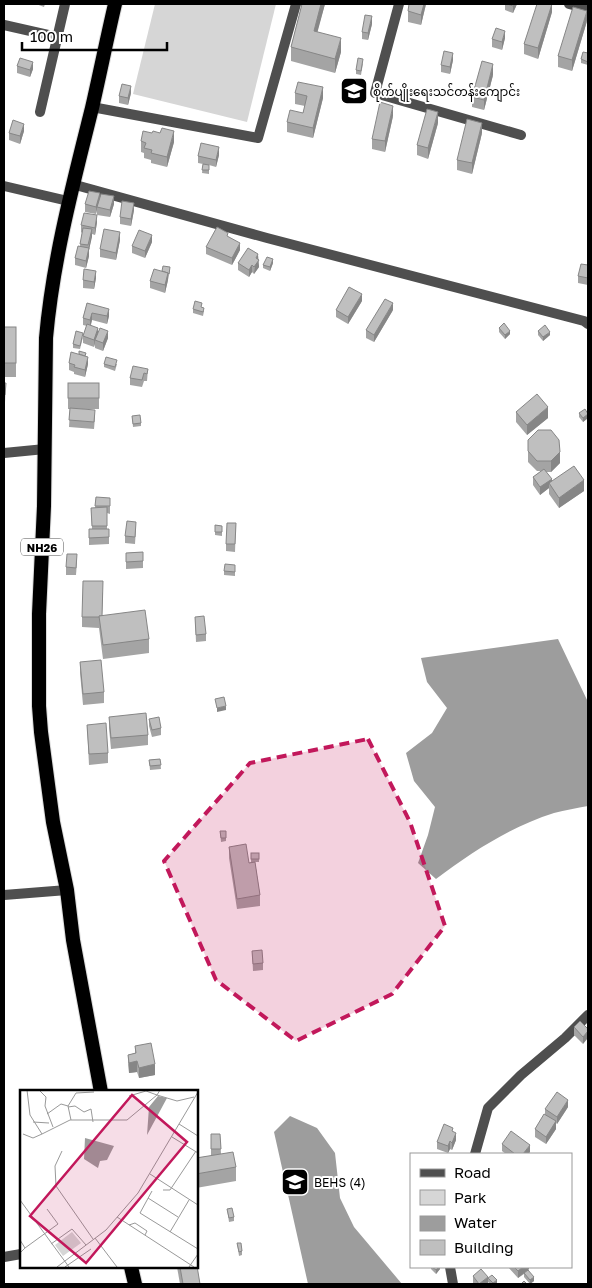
<svg xmlns="http://www.w3.org/2000/svg" width="592" height="1288" viewBox="0 0 592 1288" font-family="'Golos Text','Noto Sans Myanmar',sans-serif">
	<rect width="100%" height="100%" fill="#fff"/>
	<polygon fill="#d6d6d6" points="155,4 276,4 247,122 133,94"/>
	<g fill="#9d9d9d">
		<path d="M 558,639 L 588,702 L 588,806 C 577,808 565,810 554,813 C 510,827 472,852 436,879 L 418,863 L 428,835 L 435,807 L 414,781 L 406,753 L 432,733 L 447,708 L 427,682 L 421,658 Z"/>
		<polygon points="290,1116 317,1128 335,1153 340,1198 354,1227 402,1284 308,1284 274,1132"/>
	</g>
	<g fill="none" stroke-linecap="round" stroke-linejoin="round">
		<g stroke="#dbdbdb" stroke-width="16">
			<g id="trunk">
				<path d="M 101,1092 L 73,940 L 67,890 L 53,822 L 41,732 L 39,706 L 39,614 L 44,506 L 46,338 C 53,259 73,184 92,108 C 100,73 107,38 115,4"/>
				<polyline points="131,1267 135,1284"/>
			</g>
		</g>
		<g stroke="#4f4f4f" stroke-width="10">
			<polyline points="399,4 375,93 521,135"/>
			<polyline points="569,4 588,9"/>
			<polyline points="4,25 57,37"/>
			<polyline points="92,107 258,138 296,4"/>
			<polyline points="40,112 65,4"/>
			<polyline points="72,184 267,238 584,321 588,324"/>
			<polyline points="4,186 68,201"/>
			<polyline points="4,453 45,449"/>
			<polyline points="4,895 67,890"/>
			<polyline points="475,1154 488,1108 521,1075 565,1038 588,1015"/>
			<polyline points="4,1257 21,1254"/>
			<polyline points="450,1267 453,1284"/>
		</g>
		<use href="#trunk" stroke="#000" stroke-width="14"/>
	</g>
	<g fill="#a4a4a4">
		<polygon points="36,4 45,4 44,7"/>
		<polygon points="302,4 325,4 317,32 341,52 335,73 291,61 291,47"/>
		<polygon points="426,4 421,25 408,22 408,11"/>
		<polygon points="505,4 517,4 513,13 505,10"/>
		<polygon points="552,4 552,12 538,59 524,54 524,44"/>
		<polygon points="587,21 572,71 558,67 558,56"/>
		<polygon points="372,24 368,40 362,39 362,32"/>
		<polygon points="505,38 502,50 492,47 492,39"/>
		<polygon points="588,53 588,65 581,63 581,59"/>
		<polygon points="453,60 450,74 441,72 441,65"/>
		<polygon points="363,63 361,75 356,74 356,70"/>
		<polygon points="17,66 33,69 30,77 17,73"/>
		<polygon points="493,75 484,110 472,107 472,97"/>
		<polygon points="131,93 128,105 119,103 119,96"/>
		<polygon points="295,93 323,98 313,138 287,132 287,122 303,113 305,106 295,104"/>
		<polygon points="393,116 385,152 372,149 372,139"/>
		<polygon points="438,123 428,159 417,155 417,145"/>
		<polygon points="24,131 20,144 9,140 9,133"/>
		<polygon points="482,133 472,174 457,170 457,160"/>
		<polygon points="141,141 174,142 167,167 151,163 151,160 144,158 144,153 141,152"/>
		<polygon points="219,155 216,167 209,165 209,174 202,173 203,164 198,163 198,156"/>
		<polygon points="100,198 114,204 110,217 97,215 97,210 96,214 85,212 85,204"/>
		<polygon points="134,210 131,226 120,224 120,217"/>
		<polygon points="97,222 95,235 92,234 89,250 89,256 86,268 75,265 75,258 80,246 82,233 81,232 81,225"/>
		<polygon points="228,237 240,250 232,265 206,254 206,247"/>
		<polygon points="120,240 116,260 100,257 100,249"/>
		<polygon points="152,242 145,258 132,253 132,246"/>
		<polygon points="258,260 259,267 254,274 252,272 249,277 238,270 238,263"/>
		<polygon points="273,263 270,271 263,268 263,265"/>
		<polygon points="588,265 588,285 578,283 578,276"/>
		<polygon points="162,271 170,271 165,293 150,288 150,281"/>
		<polygon points="96,278 94,289 83,288 83,280"/>
		<polygon points="362,301 348,324 336,317 336,310"/>
		<polygon points="87,303 109,316 107,324 92,320 91,325 98,333 108,338 103,351 95,348 95,344 94,347 83,343 83,336 87,326 83,325 83,318"/>
		<polygon points="193,309 204,311 203,316 193,313"/>
		<polygon points="393,310 374,342 366,338 366,330"/>
		<rect x="4" y="327" width="12" height="50"/>
		<polygon points="499,328 510,334 505,339 499,332"/>
		<polygon points="538,331 550,335 543,341 538,335"/>
		<polygon points="83,337 80,349 73,348 73,344"/>
		<polygon points="86,356 88,364 85,377 74,374 74,372 69,370 69,363"/>
		<polygon points="104,364 117,364 115,371 104,367"/>
		<polygon points="148,369 147,381 144,381 142,387 130,385 130,378"/>
		<polygon points="4,383 6,383 5,402 4,402"/>
		<polygon points="68,383 99,383 99,409 82,409 95,417 94,429 69,427 70,409 68,409"/>
		<polygon points="516,412 548,418 527,435 516,422"/>
		<polygon points="579,413 588,413 588,418 583,422 579,417"/>
		<polygon points="132,416 141,423 141,426 133,427"/>
		<polygon points="528,440 560,463 551,472 546,472 552,481 584,491 559,508 549,494 549,488 540,495 533,485 533,477 541,471 537,471 528,462"/>
		<polygon points="96,497 110,505 110,514 107,513 107,529 109,529 109,544 89,545 89,529 92,529 91,508 95,508"/>
		<polygon points="236,523 235,552 226,551 226,544"/>
		<polygon points="215,525 222,526 222,536 215,535"/>
		<polygon points="136,529 135,544 125,543 125,536"/>
		<polygon points="143,552 143,568 126,569 126,553"/>
		<polygon points="77,562 76,575 66,575 66,567"/>
		<polygon points="235,565 235,576 224,575 224,571"/>
		<polygon points="103,592 102,615 149,639 149,653 103,659 99,628 82,627 82,617"/>
		<polygon points="195,617 206,634 206,641 196,642"/>
		<polygon points="80,662 104,692 104,703 83,705 80,673"/>
		<polygon points="109,717 148,735 148,745 111,749 109,728"/>
		<polygon points="149,719 161,728 161,735 152,737 149,726"/>
		<polygon points="87,725 108,753 108,763 89,765"/>
		<polygon points="160,759 161,769 150,770 149,760"/>
		<polygon points="220,831 226,831 226,841 221,842"/>
		<polygon points="229,847 249,863 251,862 251,853 259,853 259,862 255,862 260,895 260,906 237,909 229,858"/>
		<polygon points="252,951 263,963 263,970 253,971"/>
		<polygon points="574,1027 588,1029 583,1044 574,1035"/>
		<polygon points="135,1046 155,1075 139,1078 137,1072 129,1073 128,1065 128,1055 135,1053"/>
		<polygon points="568,1107 557,1124 556,1123 556,1129 546,1144 535,1137 535,1129 545,1115 545,1109"/>
		<polygon points="453,1132 456,1140 452,1150 450,1149 448,1153 437,1149 437,1142"/>
		<polygon points="211,1134 220,1134 221,1154 236,1167 236,1181 196,1188 196,1158 211,1156"/>
		<polygon points="502,1144 530,1152 528,1154 506,1154 502,1151"/>
		<polygon points="227,1209 234,1217 234,1221 229,1222"/>
		<polygon points="237,1243 242,1251 242,1255 239,1256"/>
		<polygon points="177,1267 196,1267 200,1284 180,1284"/>
		<polygon points="431,1267 440,1267 440,1269 436,1274 431,1269"/>
		<polygon points="508,1267 529,1267 529,1269 528,1270 534,1281 530,1284 524,1277 524,1274 518,1278"/>
		<polygon points="473,1276 488,1284 474,1284 473,1283"/>
		<polygon points="488,1278 497,1284 490,1284 488,1282"/>
	</g>
	<g fill="#868686">
		<polygon points="321,4 325,4 314,45 314,31"/>
		<polygon points="424,4 426,4 421,25 421,15"/>
		<polygon points="514,4 517,4 513,13 513,6"/>
		<polygon points="552,4 552,12 538,59 538,48"/>
		<polygon points="587,11 587,21 572,71 572,60"/>
		<polygon points="372,16 372,24 368,40 368,33"/>
		<polygon points="505,31 505,38 502,50 502,42"/>
		<polygon points="341,38 341,52 335,73 335,59"/>
		<polygon points="453,53 453,60 450,74 450,67"/>
		<polygon points="33,62 33,69 30,77 30,70"/>
		<polygon points="493,64 493,75 484,110 484,100"/>
		<polygon points="131,86 131,93 128,105 128,98"/>
		<polygon points="323,87 323,98 313,138 313,128"/>
		<polygon points="393,106 393,116 385,152 385,141"/>
		<polygon points="438,112 438,123 428,159 428,148"/>
		<polygon points="482,123 482,133 472,174 472,163"/>
		<polygon points="24,124 24,131 20,144 20,136"/>
		<polygon points="174,131 174,142 167,167 167,157"/>
		<polygon points="219,147 219,155 216,167 216,160"/>
		<polygon points="100,193 100,201 97,207 96,214 96,207"/>
		<polygon points="114,196 114,204 110,217 110,210"/>
		<polygon points="134,203 134,210 131,226 131,219"/>
		<polygon points="97,215 97,222 95,235 95,228"/>
		<polygon points="92,229 92,237 89,250 89,256 86,268 86,261"/>
		<polygon points="120,232 120,240 116,260 116,253"/>
		<polygon points="152,235 152,242 145,258 145,251"/>
		<polygon points="240,243 240,250 232,265 232,258"/>
		<polygon points="258,254 259,267 254,274 256,258"/>
		<polygon points="273,259 273,263 270,271 270,267"/>
		<polygon points="252,265 252,272 249,277 249,270"/>
		<polygon points="96,271 96,278 94,289 94,282"/>
		<polygon points="168,273 168,280 165,293 165,285"/>
		<polygon points="362,294 362,301 348,324 348,317"/>
		<polygon points="393,303 393,310 374,342 374,335"/>
		<polygon points="109,309 109,316 107,324 107,316"/>
		<polygon points="92,313 92,320 90,327 90,320"/>
		<polygon points="98,328 98,335 95,340 94,347 94,340"/>
		<polygon points="108,331 108,338 103,351 103,343"/>
		<polygon points="510,331 510,334 505,339 505,335"/>
		<polygon points="550,332 550,335 543,341 543,337"/>
		<polygon points="88,357 88,364 85,377 85,370"/>
		<polygon points="548,407 548,418 527,435 527,425"/>
		<polygon points="588,414 588,418 583,422 583,418"/>
		<polygon points="560,452 560,463 551,472 551,461"/>
		<polygon points="552,479 552,486 549,483 549,488 540,495 540,487"/>
		<polygon points="584,480 584,491 559,508 559,498"/>
		<polygon points="226,706 226,710 217,712 217,708"/>
		<polygon points="588,1031 588,1038 583,1044 583,1037"/>
		<polygon points="137,1061 137,1072 129,1073 129,1063"/>
		<polygon points="155,1064 155,1075 139,1078 139,1068"/>
		<polygon points="568,1100 568,1107 557,1124 557,1117"/>
		<polygon points="556,1121 556,1129 546,1144 546,1137"/>
		<polygon points="456,1133 456,1140 452,1150 452,1143"/>
		<polygon points="450,1141 450,1149 448,1153 448,1146"/>
		<polygon points="530,1145 530,1152 528,1154 523,1154"/>
		<polygon points="439,1267 440,1267 440,1269 436,1274 436,1270"/>
		<polygon points="523,1267 529,1267 529,1269 518,1278 518,1271"/>
		<polygon points="488,1277 488,1284 479,1284"/>
		<polygon points="534,1277 534,1281 530,1284 530,1280"/>
		<polygon points="497,1280 497,1284 493,1284 493,1283"/>
	</g>
	<g fill="#bfbfbf" stroke="#868686">
		<polygon points="302,4 321,4 314,31 341,38 335,59 291,47"/>
		<polygon points="409,4 424,4 421,15 408,11"/>
		<polygon points="507,4 514,4 513,6"/>
		<polygon points="537,4 552,4 538,48 524,44"/>
		<polygon points="573,7 587,11 572,60 558,56"/>
		<polygon points="365,15 372,16 368,33 362,32"/>
		<polygon points="496,28 505,31 502,42 492,39"/>
		<polygon points="444,51 453,53 450,67 441,65"/>
		<polygon points="583,52 588,53 588,62 581,59"/>
		<polygon points="20,58 33,62 30,70 17,66"/>
		<polygon points="358,58 363,59 361,71 356,70"/>
		<polygon points="482,61 493,64 484,100 472,97"/>
		<polygon points="298,82 323,87 313,128 287,122 290,110 303,113 307,96 295,93"/>
		<polygon points="122,84 131,86 128,98 119,96"/>
		<polygon points="380,102 393,106 385,141 372,139"/>
		<polygon points="427,109 438,112 428,148 417,145"/>
		<polygon points="467,119 482,123 472,163 457,160"/>
		<polygon points="13,120 24,124 20,136 9,133"/>
		<polygon points="162,128 174,131 167,157 151,153 152,150 144,148 146,143 141,141 143,131 152,133 153,131 160,133"/>
		<polygon points="201,143 219,147 216,160 198,156"/>
		<polygon points="203,164 209,165 209,170 202,170"/>
		<polygon points="89,191 100,193 96,207 85,204"/>
		<polygon points="101,194 114,196 110,210 97,207"/>
		<polygon points="122,201 134,203 131,219 120,217"/>
		<polygon points="84,213 97,215 95,228 81,225"/>
		<polygon points="217,227 228,233 227,236 240,243 232,258 206,247"/>
		<polygon points="83,228 92,229 88,245 80,244"/>
		<polygon points="104,229 120,232 116,253 100,249"/>
		<polygon points="139,230 152,235 145,251 132,246"/>
		<polygon points="78,246 89,248 86,261 75,258"/>
		<polygon points="248,248 258,254 256,258 259,260 254,267 252,265 249,270 238,263"/>
		<polygon points="267,257 273,259 270,267 263,265"/>
		<polygon points="581,264 588,265 588,278 578,276"/>
		<polygon points="163,266 170,267 169,274 168,273 162,271"/>
		<polygon points="84,269 96,271 94,282 83,280"/>
		<polygon points="154,269 168,273 165,285 150,281"/>
		<polygon points="349,287 362,294 348,317 336,310"/>
		<polygon points="385,299 393,303 374,335 366,330"/>
		<polygon points="195,301 202,303 201,307 204,308 203,312 193,309"/>
		<polygon points="87,303 109,309 107,316 92,313 90,320 83,318"/>
		<polygon points="504,323 510,331 505,335 499,328"/>
		<polygon points="87,324 98,328 94,340 83,336"/>
		<polygon points="545,325 550,332 543,337 538,331"/>
		<rect x="4" y="327" width="12" height="36"/>
		<polygon points="100,328 108,331 103,343 95,340"/>
		<polygon points="76,331 83,333 80,346 73,344"/>
		<polygon points="79,351 86,353 85,356 79,354"/>
		<polygon points="71,352 88,357 85,370 74,367 75,365 69,363"/>
		<polygon points="106,357 117,360 115,367 104,364"/>
		<polygon points="133,366 148,369 147,374 144,373 142,380 130,378"/>
		<polygon points="4,383 6,383 5,395 4,395"/>
		<rect x="68" y="383" width="31" height="15"/>
		<polygon points="537,394 548,407 527,425 516,412"/>
		<polygon points="70,408 95,410 94,422 69,420"/>
		<polygon points="585,409 588,414 583,418 579,413"/>
		<polygon points="140,415 141,423 133,424 132,416"/>
		<polygon points="538,430 551,430 559,440 560,452 551,461 537,461 528,451 528,440"/>
		<polygon points="574,466 584,480 559,498 549,483"/>
		<polygon points="544,469 552,479 540,487 533,477"/>
		<polygon points="96,497 110,498 110,506 95,506"/>
		<polygon points="107,507 107,526 92,526 91,508"/>
		<polygon points="127,521 136,522 135,537 125,536"/>
		<polygon points="227,523 236,523 235,544 226,544"/>
		<polygon points="215,525 222,526 222,532 215,532"/>
		<polygon points="89,529 109,529 109,537 89,538"/>
		<polygon points="143,552 143,561 126,562 126,553"/>
		<polygon points="67,554 77,554 76,568 66,567"/>
		<polygon points="225,564 235,565 235,572 224,571"/>
		<polygon points="83,581 103,581 102,616 99,616 100,617 82,617"/>
		<polygon points="145,610 149,639 103,645 99,616"/>
		<polygon points="204,616 206,634 196,635 195,617"/>
		<polygon points="101,660 104,692 83,694 80,662"/>
		<polygon points="224,697 226,706 217,708 215,699"/>
		<polygon points="146,713 148,735 111,738 109,717"/>
		<polygon points="159,717 161,728 152,730 149,719"/>
		<polygon points="106,723 108,753 89,754 87,725"/>
		<polygon points="160,759 161,765 150,766 149,760"/>
		<polygon points="220,831 226,831 226,838 221,838"/>
		<polygon points="246,844 249,863 255,862 260,895 237,899 229,847"/>
		<rect x="251" y="853" width="8" height="6"/>
		<polygon points="262,950 263,963 253,964 252,951"/>
		<polygon points="580,1021 588,1029 588,1031 583,1037 574,1027"/>
		<polygon points="151,1043 155,1064 139,1068 137,1061 129,1063 128,1055 136,1053 135,1046"/>
		<polygon points="557,1092 568,1100 557,1117 545,1109"/>
		<polygon points="544,1114 556,1121 546,1137 535,1129"/>
		<polygon points="444,1124 453,1128 452,1131 456,1133 452,1143 450,1141 448,1146 437,1142"/>
		<polygon points="511,1131 530,1145 523,1154 515,1154 502,1144"/>
		<polygon points="211,1134 220,1134 221,1149 211,1149"/>
		<polygon points="233,1152 236,1167 196,1174 196,1158"/>
		<polygon points="232,1208 234,1217 229,1218 227,1209"/>
		<polygon points="237,1243 241,1243 242,1251 239,1252"/>
		<polygon points="196,1260 200,1284 183,1284 180,1267 196,1267"/>
		<polygon points="432,1267 439,1267 436,1270"/>
		<polygon points="514,1267 523,1267 518,1271"/>
		<polygon points="481,1269 488,1277 479,1284 473,1276"/>
		<polygon points="528,1270 534,1277 530,1280 524,1273"/>
		<polygon points="492,1275 497,1280 493,1283 488,1278"/>
		<polygon points="524,1281 527,1284 521,1284"/>
	</g>
	<path fill="#c2185b" fill-opacity="0.2" stroke="#c2185b" stroke-width="4" stroke-dasharray="10 6" stroke-linejoin="round" d="M 368,739 L 410,822 L 445,926 L 392,994 L 296,1041 L 216,980 L 164,861 L 250,763 Z"/>
	<defs>
		<g id="school-square" transform="scale(1.4375)"><rect x="-9" y="-9" width="18" height="18" rx="4" fill="#000" stroke="#fff"/><path d="M0-5L7-2L0 1L-7-2ZM-4 1L0 2.5L4 1V4Q0 6-4 4Z" fill="#fff"/></g>
	</defs>
	<g fill-rule="evenodd">
		<use href="#school-square" x="354" y="91"/>
		<use href="#school-square" x="295" y="1182"/>
	</g>
	<g text-anchor="middle" dominant-baseline="central" stroke-width="4" stroke-linejoin="round" paint-order="stroke">
		<rect fill="#fff" stroke="#4c4c4c" stroke-width="1" x="21" y="538.5" width="42" height="17" rx="4"/>
		<g font-size="11" font-weight="bold" fill="#000">
			<text x="42" y="547">NH26</text>
		</g>
		<g font-size="12" fill="#000" stroke="#fff" text-anchor="start">
			<text x="373" y="91">စိုက်ပျိုးရေးသင်တန်းကျောင်း</text>
			<text x="314" y="1182">BEHS (4)</text>
		</g>
	</g>
	<g transform="translate(20 1090)">
		<rect width="178" height="178" fill="#fff"/>
		<path d="M 52,142 L 61,153 L 43,166 L 35,155 Z" fill="#d6d6d6"/>
		<path d="M 138,6 L 147,8 L 127,45 L 129,17 ZM 65,48 L 94,56 L 87,70 L 80,71 L 78,78 L 64,69 Z" fill="#9d9d9d"/>
		<path fill="none" stroke="#999" stroke-width="1" d="M 7,0 L 10,25 L 22,44 L 50,30 L 107,30 L 137,5 L 157,11 L 174,7M 19,0 L 26,7 L 25,16 L 33,37M 109,6 L 126,1 L 137,5 L 140,0M 48,16 L 56,3 L 74,2M 48,17 L 55,16 L 64,22 L 71,19 L 73,32M 27,24 L 41,14 L 48,16 L 51,30M 13,32 L 29,33M 159,34 L 178,46M 3,44 L 13,48 L 22,44M 152,47 L 178,63M 42,61 L 35,76 L 36,96 L 73,149M 130,84 L 178,115M 143,100 L 150,100 L 176,61M 132,101 L 120,123 L 178,159M 128,108 L 158,127M 0,110 L 49,177M 97,127 L 174,177M 109,135 L 115,133 L 127,141 L 125,145M 150,142 L 169,110M 75,148 L 97,177M 0,150 L 5,158 L 0,163M 31,154 L 52,139 L 66,155M 5,158 L 38,134 L 27,119M 37,177 L 86,140 L 118,103 L 178,2M 45,177 L 71,159M 169,177 L 178,164"/>
		<path fill="#c2185b" fill-opacity="0.15" stroke="#c2185b" stroke-width="2.5" d="M 112,5 L 167,52 L 66,173 L 10,126 Z"/>
		<rect width="178" height="178" fill="none" stroke="#000" stroke-width="2.5"/>
	</g>
	<rect width="592" height="1288" fill="none" stroke="#000000" stroke-width="10"/>
	<rect x="410" y="1153" width="162" height="115" fill="#ffffff" stroke="#999999"/>
	<rect x="420" y="1169" width="25" height="8" fill="#4f4f4f" stroke="#999999"/>
	<text x="454" y="1178" font-size="15" fill="#000000">Road</text>
	<rect x="420" y="1190" width="25" height="15" fill="#d6d6d6" stroke="#999999"/>
	<text x="454" y="1203" font-size="15" fill="#000000">Park</text>
	<rect x="420" y="1216" width="25" height="15" fill="#9d9d9d" stroke="#999999"/>
	<text x="454" y="1228" font-size="15" fill="#000000">Water</text>
	<rect x="420" y="1240" width="25" height="15" fill="#bfbfbf" stroke="#999999"/>
	<text x="454" y="1253" font-size="15" fill="#000000">Building</text>
	<path d="M22 42v8h145v-8" fill="none" stroke="#000000" stroke-width="2.5"/>
	<text x="30" y="42" font-size="15" fill="#000000" stroke="#ffffff" stroke-width="4" paint-order="stroke">100 m</text>
</svg>
